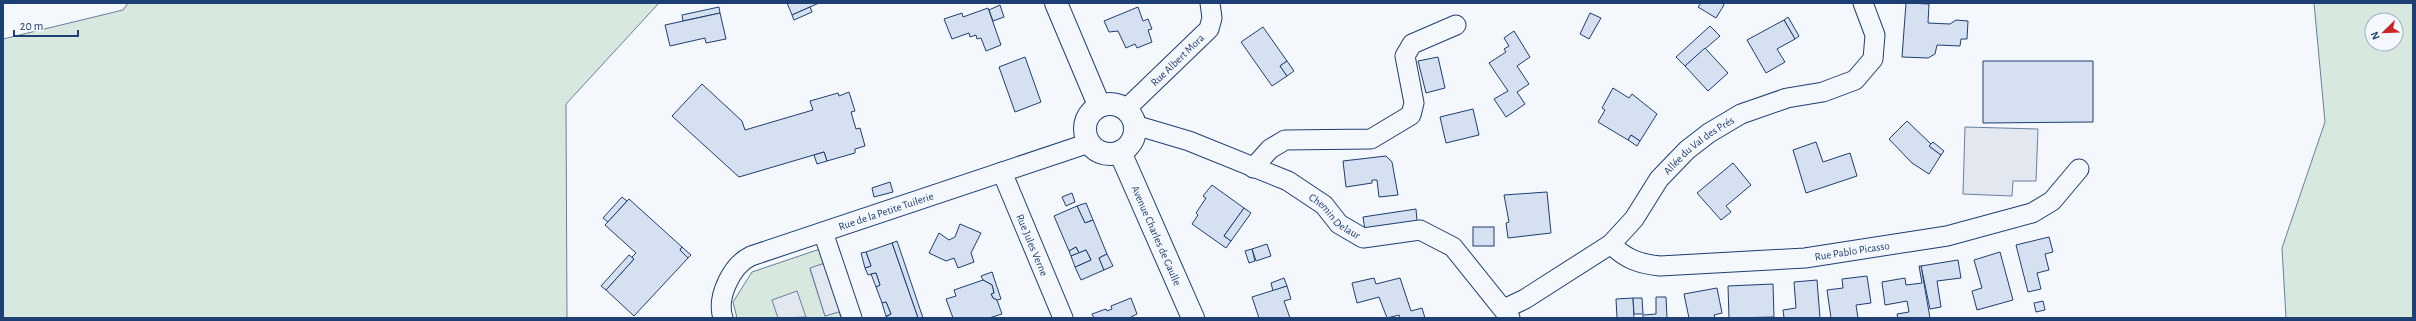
<svg xmlns="http://www.w3.org/2000/svg" width="2416" height="321" viewBox="0 0 2416 321" font-family="'Alegreya Sans',sans-serif">
	<rect width="100%" height="100%" fill="#f4f7fb"/>
	<g fill="#d7e8df" stroke="#687fa3" fill-rule="evenodd">
		<polygon points="128,3 659,3 566,104 567,318 3,318 3,39 123,10"/>
		<path d="M 2314,3 L 2413,3 L 2413,318 L 2286,318 L 2282,248 L 2325,122 ZM 2372,20 L 2396,20 L 2396,44 L 2372,44 Z"/>
		<polygon points="820,249 825,263 810,269 825,316 839,311 841,318 737,318 733,302 752,272"/>
	</g>
	<g fill="#e3e8f0" stroke="#687fa3">
		<polygon points="1965,127 2038,129 2036,181 2013,181 2012,196 1963,194"/>
		<polygon points="825,263 849,309 825,316 810,268"/>
		<polygon points="797,291 806,317 778,318 772,300"/>
	</g>
	<g fill="#d5e0f0" stroke="#1d3f73">
		<polygon points="787,3 819,3 792,15"/>
		<polygon points="1701,3 1722,3 1724,5 1716,18 1698,7"/>
		<polygon points="1906,3 1929,4 1928,23 1950,24 1956,20 1968,21 1967,39 1961,39 1960,46 1937,45 1935,54 1928,58 1902,57"/>
		<polygon points="1000,5 1004,17 993,21 989,10"/>
		<polygon points="719,7 720,13 683,21 682,15"/>
		<polygon points="810,7 812,12 794,20 792,15"/>
		<polygon points="1138,7 1143,21 1148,19 1152,29 1148,30 1152,42 1137,48 1135,44 1126,48 1118,31 1109,32 1104,21"/>
		<polygon points="988,8 1001,45 986,51 981,38 977,39 976,35 970,37 969,33 952,39 944,19 962,13 963,17"/>
		<polygon points="720,13 726,39 706,43 705,38 670,46 665,25"/>
		<polygon points="1590,13 1601,18 1589,39 1580,34"/>
		<polygon points="1788,17 1799,36 1795,39 1784,20"/>
		<polygon points="1784,20 1795,39 1777,49 1785,62 1766,73 1747,40"/>
		<polygon points="1710,26 1720,36 1685,66 1676,57"/>
		<polygon points="1263,27 1287,61 1280,66 1287,76 1272,86 1241,42"/>
		<polygon points="1514,31 1530,57 1517,66 1529,84 1517,92 1525,104 1506,117 1494,99 1508,91 1489,63 1506,52 1504,49 1509,46 1504,38"/>
		<polygon points="1705,48 1728,73 1708,91 1685,66"/>
		<polygon points="1025,57 1041,102 1015,112 999,67"/>
		<polygon points="1438,57 1445,88 1426,93 1418,61"/>
		<polygon points="1287,61 1294,71 1287,76 1280,66"/>
		<polygon points="1983,61 2093,61 2093,122 1983,123"/>
		<polygon points="702,84 742,121 745,130 813,110 810,101 838,93 839,96 849,92 855,111 851,112 856,129 860,128 865,146 855,149 855,153 827,161 824,152 739,177 672,116"/>
		<polygon points="1613,88 1629,98 1632,94 1657,114 1640,141 1631,135 1628,140 1598,122 1605,110 1602,108"/>
		<polygon points="1473,109 1479,135 1446,143 1440,117"/>
		<polygon points="1907,121 1931,144 1929,146 1941,155 1929,174 1912,163 1889,139"/>
		<polygon points="1631,135 1640,141 1637,146 1628,140"/>
		<polygon points="1816,142 1823,162 1850,153 1857,176 1806,193 1793,150"/>
		<polygon points="1933,142 1944,151 1941,155 1929,146"/>
		<polygon points="824,152 827,161 817,164 814,155"/>
		<polygon points="1386,156 1392,162 1398,195 1379,197 1377,180 1372,180 1372,183 1346,187 1343,161"/>
		<polygon points="1733,163 1751,185 1726,206 1731,212 1721,220 1697,193"/>
		<polygon points="890,182 893,192 874,197 872,188"/>
		<polygon points="1212,185 1244,208 1224,236 1231,241 1226,248 1192,224 1198,215 1196,213 1206,198 1203,196"/>
		<polygon points="1547,192 1551,233 1508,238 1506,223 1509,222 1504,195"/>
		<polygon points="1072,193 1075,202 1066,206 1062,197"/>
		<polygon points="622,197 627,201 608,222 603,218"/>
		<polygon points="629,199 682,247 680,250 688,258 634,316 606,290 634,259 632,257 636,253 605,225"/>
		<polygon points="1086,203 1093,220 1085,223 1077,206"/>
		<polygon points="1077,206 1085,223 1093,220 1107,254 1099,258 1104,270 1081,280 1075,267 1091,260 1086,250 1079,253 1076,247 1069,251 1054,216"/>
		<polygon points="1244,208 1251,213 1231,241 1224,236"/>
		<polygon points="1416,209 1417,221 1365,230 1363,217"/>
		<polygon points="960,224 981,233 971,253 974,262 958,268 954,258 946,261 929,253 939,233 949,240 955,237"/>
		<rect x="1473" y="227" width="21" height="19"/>
		<polygon points="2049,237 2053,252 2045,254 2049,270 2037,273 2041,289 2028,292 2016,245"/>
		<polygon points="897,241 923,318 918,318 892,243"/>
		<polygon points="892,243 918,318 884,318 891,314 886,302 882,303 876,287 880,285 876,273 868,275 865,268 871,266 866,252"/>
		<polygon points="1267,244 1271,256 1256,261 1252,249"/>
		<polygon points="682,247 691,255 688,258 680,250"/>
		<polygon points="1076,247 1079,253 1071,256 1069,251"/>
		<polygon points="1252,249 1255,261 1249,263 1245,251"/>
		<polygon points="1086,250 1091,260 1075,267 1071,256"/>
		<polygon points="866,252 871,266 865,268 861,253"/>
		<polygon points="2000,252 2013,300 1977,310 1972,291 1982,288 1974,260"/>
		<polygon points="1107,254 1113,266 1104,270 1099,258"/>
		<polygon points="629,255 634,259 606,290 601,286"/>
		<polygon points="1958,260 1961,278 1937,281 1941,307 1930,309 1921,266"/>
		<polygon points="1919,266 1921,266 1930,318 1898,318 1897,314 1909,312 1907,301 1885,305 1882,282 1905,278 1906,285 1922,283"/>
		<polygon points="992,272 1001,299 997,300 993,298 991,294 994,293 992,285 983,280 981,276"/>
		<polygon points="876,273 880,285 876,287 871,274"/>
		<polygon points="1867,276 1871,303 1856,305 1858,318 1831,318 1827,290 1843,288 1842,279"/>
		<polygon points="1284,278 1287,286 1273,291 1271,283"/>
		<polygon points="1374,278 1376,284 1400,278 1411,311 1422,308 1425,318 1400,318 1399,315 1387,318 1379,297 1357,303 1352,283"/>
		<polygon points="983,280 992,285 994,293 991,294 993,298 997,300 1002,314 989,318 953,318 946,299 956,296 954,290"/>
		<polygon points="1817,280 1820,318 1784,318 1783,310 1796,308 1794,282"/>
		<polygon points="1773,284 1774,317 1729,318 1728,286"/>
		<polygon points="1287,286 1291,299 1284,301 1290,318 1259,318 1252,297"/>
		<polygon points="1717,288 1722,313 1714,315 1715,318 1689,318 1684,294"/>
		<polygon points="1656,297 1666,297 1667,318 1643,318 1643,315 1656,314"/>
		<polygon points="1131,298 1137,314 1129,318 1094,318 1092,314 1106,309 1107,311 1112,309 1111,306"/>
		<polygon points="1633,298 1634,318 1617,318 1616,299"/>
		<polygon points="1633,298 1642,298 1643,314 1634,314"/>
		<polygon points="2043,301 2045,310 2036,312 2034,303"/>
		<polygon points="886,302 891,314 886,316 882,303"/>
	</g>
	<g fill="none" stroke-linecap="round" stroke-linejoin="round">
		<g stroke="#1d3f73" stroke-width="21">
			<g id="minor">
				<path id="s1" d="M 1126,109 L 1209,29 L 1212,18 L 1210,3"/>
				<path id="s2" d="M 1135,125 L 1189,141 L 1288,181 L 1324,205 L 1339,224 L 1363,238 L 1420,230 L 1453,247 L 1510,318"/>
				<polyline points="1253,168 1270,149 1285,140 1371,139 1411,115 1414,103 1405,56 1412,44 1456,25"/>
				<path id="s3" d="M 1002,172 L 1063,318"/>
				<polyline points="823,232 852,318"/>
				<path id="s4" d="M 1611,244 C 1625,259 1640,264 1660,266 L 1805,258 L 1947,236 L 2032,213 L 2052,201 L 2079,169"/>
				<path id="s5" d="M 1504,309 L 1525,299 L 1611,244 L 1634,219 L 1659,179 L 1687,150 L 1709,133 L 1741,114 L 1787,98 L 1823,92 L 1855,80 L 1873,59 L 1875,35 L 1863,3"/>
				<path id="s6" d="M 723,318 C 716,297 732,265 751,256 L 1089,143"/>
			</g>
		</g>
		<g stroke="#1d3f73" stroke-width="24">
			<g id="tertiary">
				<polyline points="1056,3 1099,105"/>
				<circle cx="1110" cy="129" r="25"/>
				<path id="s7" d="M 1120,152 L 1193,318"/>
			</g>
		</g>
		<use href="#minor" stroke="#f4f7fb" stroke-width="19"/>
		<use href="#tertiary" stroke="#f4f7fb" stroke-width="22"/>
	</g>
	<g text-anchor="middle" dominant-baseline="central" stroke-width="3" stroke-linejoin="round" paint-order="stroke">
		<g font-size="11" fill="#1d3f73" stroke="#f4f7fb">
			<text stroke="none"><textPath href="#s1" startOffset="71">Rue Albert Mora</textPath></text>
			<text stroke="none"><textPath href="#s5" startOffset="259">Allée du Val des Prés</textPath></text>
			<text stroke="none"><textPath href="#s6" startOffset="215">Rue de la Petite Tuilerie</textPath></text>
			<text stroke="none"><textPath href="#s2" startOffset="222">Chemin Delaur</textPath></text>
			<text stroke="none"><textPath href="#s7" startOffset="91">Avenue Charles de Gaulle</textPath></text>
			<text stroke="none"><textPath href="#s3" startOffset="79">Rue Jules Verne</textPath></text>
			<text stroke="none"><textPath href="#s4" startOffset="248">Rue Pablo Picasso</textPath></text>
		</g>
	</g>
	<rect width="2416" height="321" fill="none" stroke="#1d3f73" stroke-width="8"/>
	<g transform="translate(2384 32) rotate(247)"><circle r="19" fill="#f4f7fb" stroke="#9eadc5"/>
	<path d="M0-3L7 15L0 10L-7 15Z" fill="#c62828"/>
	<text y="-6" font-size="11" font-weight="bold" text-anchor="middle" fill="#1d3f73">N</text>
	</g>
	<path d="M14 30v6h64v-6" fill="none" stroke="#1d3f73" stroke-width="2"/>
	<text x="20" y="30" font-size="12" fill="#1d3f73" stroke="#f4f7fb" stroke-width="3" paint-order="stroke">20 m</text>
</svg>
